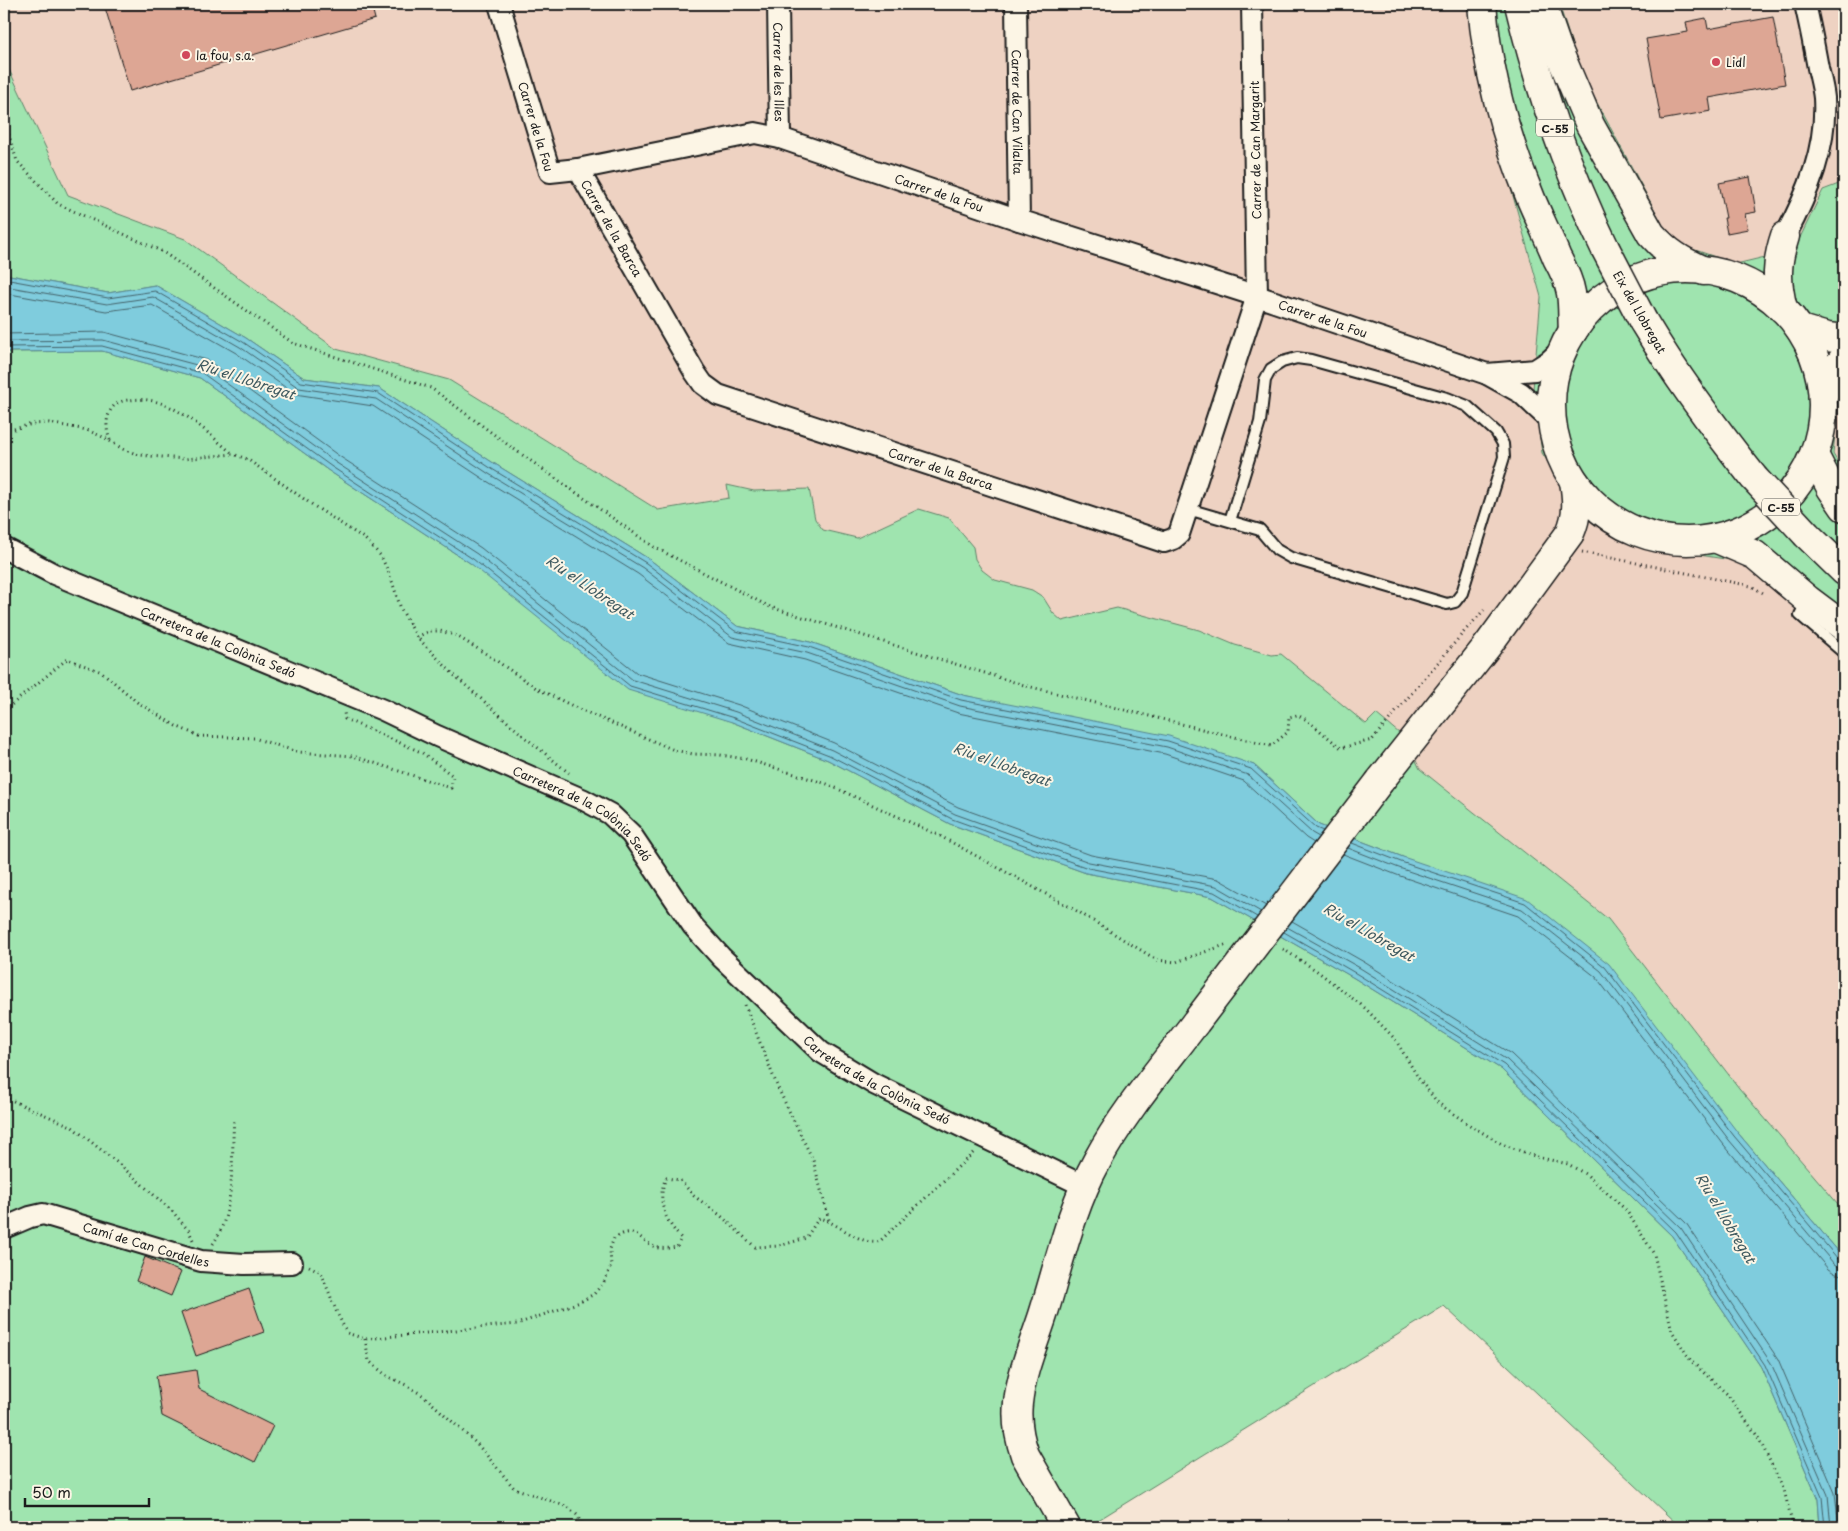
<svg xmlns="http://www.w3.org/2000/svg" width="1848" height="1531" viewBox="0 0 1848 1531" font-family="'Playpen Sans',sans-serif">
	<rect width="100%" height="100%" fill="#f6e5d5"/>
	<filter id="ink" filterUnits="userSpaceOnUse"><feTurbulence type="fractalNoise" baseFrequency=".02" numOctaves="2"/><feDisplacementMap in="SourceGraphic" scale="10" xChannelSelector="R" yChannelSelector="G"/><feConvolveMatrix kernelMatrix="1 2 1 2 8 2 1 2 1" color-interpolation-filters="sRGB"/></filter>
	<g filter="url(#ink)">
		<g fill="#eed2c2">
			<polygon points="4,4 1473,4 1484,91 1541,298 1533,389 1630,544 1750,563 1844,635 1844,1211 1739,1088 1608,919 1420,769 1405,738 1375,714 1366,725 1281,654 1272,655 1235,645 1199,630 1094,612 1062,621 1053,613 1043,597 1032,590 995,580 982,570 975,559 973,547 919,509 857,538 823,530 815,519 809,489 754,491 727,485 729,498 658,510 449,380 336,349 185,239 68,195 4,59"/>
			<polygon points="1559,4 1844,4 1844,182 1823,190 1794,250 1736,264 1672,242 1581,73"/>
			<polygon points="1844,384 1844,473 1833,454 1839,392"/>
		</g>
		<g fill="#9fe4af" stroke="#5e8066">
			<polygon points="1473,4 1559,4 1581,73 1672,242 1736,264 1794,250 1823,190 1844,182 1844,384 1839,392 1833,454 1844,473 1844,635 1750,563 1630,544 1585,517 1542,453 1533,389 1541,297 1484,91"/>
			<polygon points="4,59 68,195 185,239 336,349 449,380 658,510 729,498 727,485 754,491 809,489 815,519 823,530 857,538 919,509 949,518 973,547 975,559 982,570 995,580 1032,590 1043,597 1053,613 1062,621 1117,608 1199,630 1235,645 1272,655 1281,654 1366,724 1376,714 1405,738 1420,769 1608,919 1739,1088 1844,1211 1844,1258 1738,1133 1403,857 1319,825 1254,765 963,695 810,642 737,626 649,559 495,464 379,388 304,378 246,338 155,285 108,293 4,274"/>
			<polygon points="102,351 200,378 329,471 470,563 732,722 828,760 950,824 1086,873 1212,897 1354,978 1501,1069 1672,1236 1761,1367 1818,1499 1820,1527 1680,1527 1444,1306 1087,1527 4,1527 4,352"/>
		</g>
		<polygon fill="#7fccdd" stroke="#578690" points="4,274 108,293 155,285 246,338 304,378 379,388 495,464 649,559 737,626 810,642 963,695 1169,736 1254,765 1319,825 1403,857 1527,899 1609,964 1738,1133 1844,1258 1844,1527 1820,1527 1818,1499 1761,1367 1672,1236 1501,1069 1354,978 1212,897 1086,873 950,824 828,760 732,722 628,690 470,563 329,471 200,378 102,351 4,352"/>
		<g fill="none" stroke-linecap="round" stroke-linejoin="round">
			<g stroke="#446269" stroke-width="1">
				<polyline points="4,279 108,298 155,291 243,342 301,382 378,393 492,469 646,563 735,631 809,647 961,700 1168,741 1251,769 1316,828 1323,831"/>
				<polyline points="4,286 107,304 153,297 240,347 299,388 376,399 489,474 643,568 732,637 807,653 960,706 1167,747 1248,775 1312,833 1319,837"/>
				<polyline points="4,293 106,311 152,305 236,353 295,394 373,406 485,480 638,574 729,643 805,660 958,713 1165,754 1244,781 1306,838 1314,843"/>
				<polyline points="4,334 104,332 207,360 339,456 481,548 637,673 739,705 834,743 958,807 1091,855 1218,879 1266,906"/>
				<polyline points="4,341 103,340 204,367 335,462 477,554 633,680 736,712 832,750 955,814 1089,862 1216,886 1261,912"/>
				<polyline points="4,347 102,346 202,373 332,467 473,559 630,686 734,718 829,755 952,819 1088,868 1214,892 1257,917"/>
				<polyline points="1352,843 1401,862 1525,903 1605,967 1734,1136 1838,1259 1844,1261"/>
				<polyline points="1348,848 1399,868 1522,909 1601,971 1729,1140 1834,1264 1839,1267 1844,1267"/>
				<polyline points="1343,854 1397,875 1518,916 1596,977 1724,1145 1828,1269 1836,1274 1844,1275"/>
				<polyline points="1292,921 1364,962 1511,1054 1686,1223 1778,1359 1835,1493 1839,1527"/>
				<polyline points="1287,927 1360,968 1507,1060 1681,1228 1771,1363 1828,1495 1831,1527"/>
				<polyline points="1284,932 1357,974 1504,1065 1676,1232 1765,1365 1822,1497 1825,1527"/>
			</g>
		</g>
		<g fill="#dda694" stroke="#1c1c1c">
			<polygon points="104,4 371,4 375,19 130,91"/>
			<polygon points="1773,17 1785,84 1709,98 1711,111 1661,120 1646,39 1688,32 1686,22 1706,18 1708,29"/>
			<polygon points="1750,177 1756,212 1745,214 1748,229 1727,233 1724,218 1726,218 1719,183"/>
			<polygon points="145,1257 181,1272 171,1296 136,1281"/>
			<polygon points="249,1289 264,1332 196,1356 181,1313"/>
			<polygon points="196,1370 199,1389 273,1426 255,1462 162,1416 156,1376"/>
		</g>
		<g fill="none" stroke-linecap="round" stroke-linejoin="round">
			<g stroke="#1c1c1c" stroke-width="14">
				<g id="lane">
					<polyline points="1188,509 1260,530 1277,550 1291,558 1447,604 1455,602 1462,593 1504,457 1503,444 1496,432 1467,406 1447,398 1311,360 1297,358 1282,362 1271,369 1265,380 1260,422 1230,521"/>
					<polyline points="1807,601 1800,615 1844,653"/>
				</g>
			</g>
			<g stroke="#1c1c1c" stroke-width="24">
				<g id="street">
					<path id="s1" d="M 499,4 L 550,172 L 578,169 L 755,133 L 780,138 L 1019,220 L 1257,296 L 1487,374 L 1521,393 L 1552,422"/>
					<path id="s2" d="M 778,4 L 780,138"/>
					<path id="s3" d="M 1016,4 L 1019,220"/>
					<path id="s4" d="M 578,169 L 694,371 L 703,384 L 718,395 L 1164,542 L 1173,539 L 1179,534 L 1257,296 L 1252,4"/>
					<path d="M 1785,236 C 1808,194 1827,147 1824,98 C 1823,88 1820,77 1818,68 C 1814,46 1810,25 1805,4"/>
					<polyline points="1487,374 1535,370 1549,361 1564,347"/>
					<path id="s5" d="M 4,548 L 54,574 L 383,710 L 437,736 L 584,800 L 610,814 L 631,834 L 693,926 L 721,957 L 821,1052 L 874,1084 L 1084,1186"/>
					<path id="s6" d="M 4,1228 L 30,1217 L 43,1214 L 201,1261 L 244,1264 L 292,1263"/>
				</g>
			</g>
			<g stroke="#1c1c1c" stroke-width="31">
				<g id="secondary">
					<circle cx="1687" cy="405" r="136"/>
					<path d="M 1783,309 C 1776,281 1776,263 1785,236"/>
					<polyline points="1800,329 1827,337 1844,339"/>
					<polyline points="1823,397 1837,367 1844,358"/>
					<path d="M 1380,781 L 1488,645 L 1570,533 C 1578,515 1577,500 1574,481"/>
					<path d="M 1066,1527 L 1025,1455 C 1019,1438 1016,1421 1018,1403 C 1021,1373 1034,1343 1043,1315 C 1059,1264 1071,1208 1097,1161 C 1124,1111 1162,1067 1196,1022"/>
				</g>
			</g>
			<g stroke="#1c1c1c" stroke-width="31">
				<g id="highway">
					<path d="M 1482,4 C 1487,70 1506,138 1531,199 C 1539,218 1549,238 1557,258 C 1563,269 1569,281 1571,293 C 1573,306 1572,319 1573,331"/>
					<path d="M 1519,4 C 1539,88 1567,170 1605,248"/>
					<path d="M 1542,4 L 1558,50 L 1590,125 L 1651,234 C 1668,253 1681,261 1704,271"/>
					<path d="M 1643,321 C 1676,376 1714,428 1754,478"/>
					<polyline points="1814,455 1831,488 1844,507"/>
					<polyline points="1807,535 1844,571"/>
					<polyline points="1715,538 1755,555 1808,600 1844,627"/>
				</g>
			</g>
			<g stroke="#1c1c1c" stroke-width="3" stroke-dasharray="1 4" stroke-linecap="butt">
				<polyline points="4,120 17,161 58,204 163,252 293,343 431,388 511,447 654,547 770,607 1027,686 1271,746 1288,732 1289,717 1297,715 1307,720 1341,748 1372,740 1463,633 1484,610"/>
				<polyline points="14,429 32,424 49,423 87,430 103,437 123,449 139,455 184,459 233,454 247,459 314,506 365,539 381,556 391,578 401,609 417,637 455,676 526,738 569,773"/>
				<path d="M 110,440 C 106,430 105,416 113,407 C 117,402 124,400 130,400 C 171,394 203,430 232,453"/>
				<polyline points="1582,552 1751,586 1765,594"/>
				<polyline points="417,637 430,631 440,631 455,635 488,655 536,688 577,708 674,750 693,754 720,755 746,759 827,784 940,836 1077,911 1157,960 1176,962 1228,944"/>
				<polyline points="4,711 67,659 102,672 137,702 176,726 199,736 254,738 298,752 353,756 451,788 453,776 421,752 345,719 344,712"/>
				<polyline points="1283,949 1317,971 1365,1008 1395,1039 1419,1079 1438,1103 1471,1126 1502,1144 1537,1157 1568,1164 1587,1175 1626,1210 1654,1254 1672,1331 1691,1361 1727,1394 1758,1437 1784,1490 1793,1527"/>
				<polyline points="745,1005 778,1088 813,1160 829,1220"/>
				<polyline points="4,1097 71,1126 119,1164 172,1211 189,1231 193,1240"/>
				<path d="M 213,1244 C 236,1211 231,1158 234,1119"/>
				<path d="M 309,1266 L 321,1272 L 337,1313 L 347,1333 L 365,1339 L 517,1324 L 580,1302 L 594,1294 L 604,1282 L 611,1266 L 610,1249 L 614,1238 C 635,1226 637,1237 653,1246 C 660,1250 670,1248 677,1247 L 681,1238 C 665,1221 656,1200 666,1178 L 680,1180 L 694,1196 L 720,1215 L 755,1247 L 779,1246 L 806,1238 L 819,1218 C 837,1222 864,1248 880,1241 L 974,1152"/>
				<polyline points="365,1339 369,1361 387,1376 406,1385 424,1396 478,1445 514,1488 568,1507 577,1515 583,1527"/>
			</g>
			<use href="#lane" stroke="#fcf5e5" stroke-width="10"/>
			<use href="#street" stroke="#fcf5e5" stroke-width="20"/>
			<use href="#secondary" stroke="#fcf5e5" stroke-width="28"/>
			<use href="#highway" stroke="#fcf5e5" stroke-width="28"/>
			<polyline stroke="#1c1c1c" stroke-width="4" points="1839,4 1844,23"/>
			<g stroke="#1c1c1c" stroke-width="31" stroke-linecap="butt">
				<polyline id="secondary-bridge" points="1196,1022 1380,781"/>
			</g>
			<g stroke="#1c1c1c" stroke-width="31" stroke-linecap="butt">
				<g id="highway-bridge">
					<polyline points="1605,248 1643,321"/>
					<polyline points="1754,478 1807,535"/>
				</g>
			</g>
			<use href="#secondary-bridge" stroke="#fcf5e5" stroke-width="28"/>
			<use href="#highway-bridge" stroke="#fcf5e5" stroke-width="28"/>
		</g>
	</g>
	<g fill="#d1495b" stroke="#fcf5e5" stroke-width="2">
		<circle cx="186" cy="55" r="5"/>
		<circle cx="1716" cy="62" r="5"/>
	</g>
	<g text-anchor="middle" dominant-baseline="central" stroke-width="4" stroke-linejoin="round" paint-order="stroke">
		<g fill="#fcf5e5" stroke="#5f5d58" stroke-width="1">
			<rect x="1536" y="119.5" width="38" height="17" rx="4"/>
			<rect x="1762" y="498.5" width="38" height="17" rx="4"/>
		</g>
		<g font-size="11" font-weight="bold" fill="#1c1c1c">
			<text x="1555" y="128">C-55</text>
			<text x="1781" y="507">C-55</text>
		</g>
		<g font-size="12" fill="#1c1c1c" stroke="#fcf5e5" text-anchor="start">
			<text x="196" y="55">la fou, s.a.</text>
			<text x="1726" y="62">Lidl</text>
		</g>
		<g font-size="12" fill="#1c1c1c" stroke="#fcf5e5">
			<text stroke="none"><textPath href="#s2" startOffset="68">Carrer de les Illes</textPath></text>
			<text stroke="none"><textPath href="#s3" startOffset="108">Carrer de Can Vilalta</textPath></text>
			<text stroke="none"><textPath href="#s1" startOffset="128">Carrer de la Fou</textPath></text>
			<text transform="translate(1255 150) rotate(-91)">Carrer de Can Margarit</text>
			<text stroke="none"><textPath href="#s1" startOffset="578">Carrer de la Fou</textPath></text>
			<text stroke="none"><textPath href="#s4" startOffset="68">Carrer de la Barca</textPath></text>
			<text transform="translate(1640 312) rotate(60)">Eix del Llobregat</text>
			<text stroke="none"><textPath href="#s1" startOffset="982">Carrer de la Fou</textPath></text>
			<text stroke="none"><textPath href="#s4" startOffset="502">Carrer de la Barca</textPath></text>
			<text stroke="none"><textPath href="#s5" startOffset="234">Carretera de la Colònia Sedó</textPath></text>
			<text stroke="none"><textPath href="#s5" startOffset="639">Carretera de la Colònia Sedó</textPath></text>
			<text stroke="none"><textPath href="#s5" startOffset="1044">Carretera de la Colònia Sedó</textPath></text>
			<text stroke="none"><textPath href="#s6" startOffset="149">Camí de Can Cordelles</textPath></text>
		</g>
		<g font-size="14" font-style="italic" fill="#3f5a60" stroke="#fcf5e5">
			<text transform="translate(246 379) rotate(18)">Riu el Llobregat</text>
			<text transform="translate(590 587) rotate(34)">Riu el Llobregat</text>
			<text transform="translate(1002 764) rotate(20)">Riu el Llobregat</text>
			<text transform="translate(1369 932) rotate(30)">Riu el Llobregat</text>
			<text transform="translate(1726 1218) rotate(59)">Riu el Llobregat</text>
		</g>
	</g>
	<rect width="1848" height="1531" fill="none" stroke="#fcf5e5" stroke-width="20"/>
	<rect x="10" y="10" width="1828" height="1511" fill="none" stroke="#1c1c1c" stroke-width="2" filter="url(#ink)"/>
	<path d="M25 1498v8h124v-8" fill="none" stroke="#1c1c1c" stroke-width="2.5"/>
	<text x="32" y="1498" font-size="15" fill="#1c1c1c" stroke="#fcf5e5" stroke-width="4" paint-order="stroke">50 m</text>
</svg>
